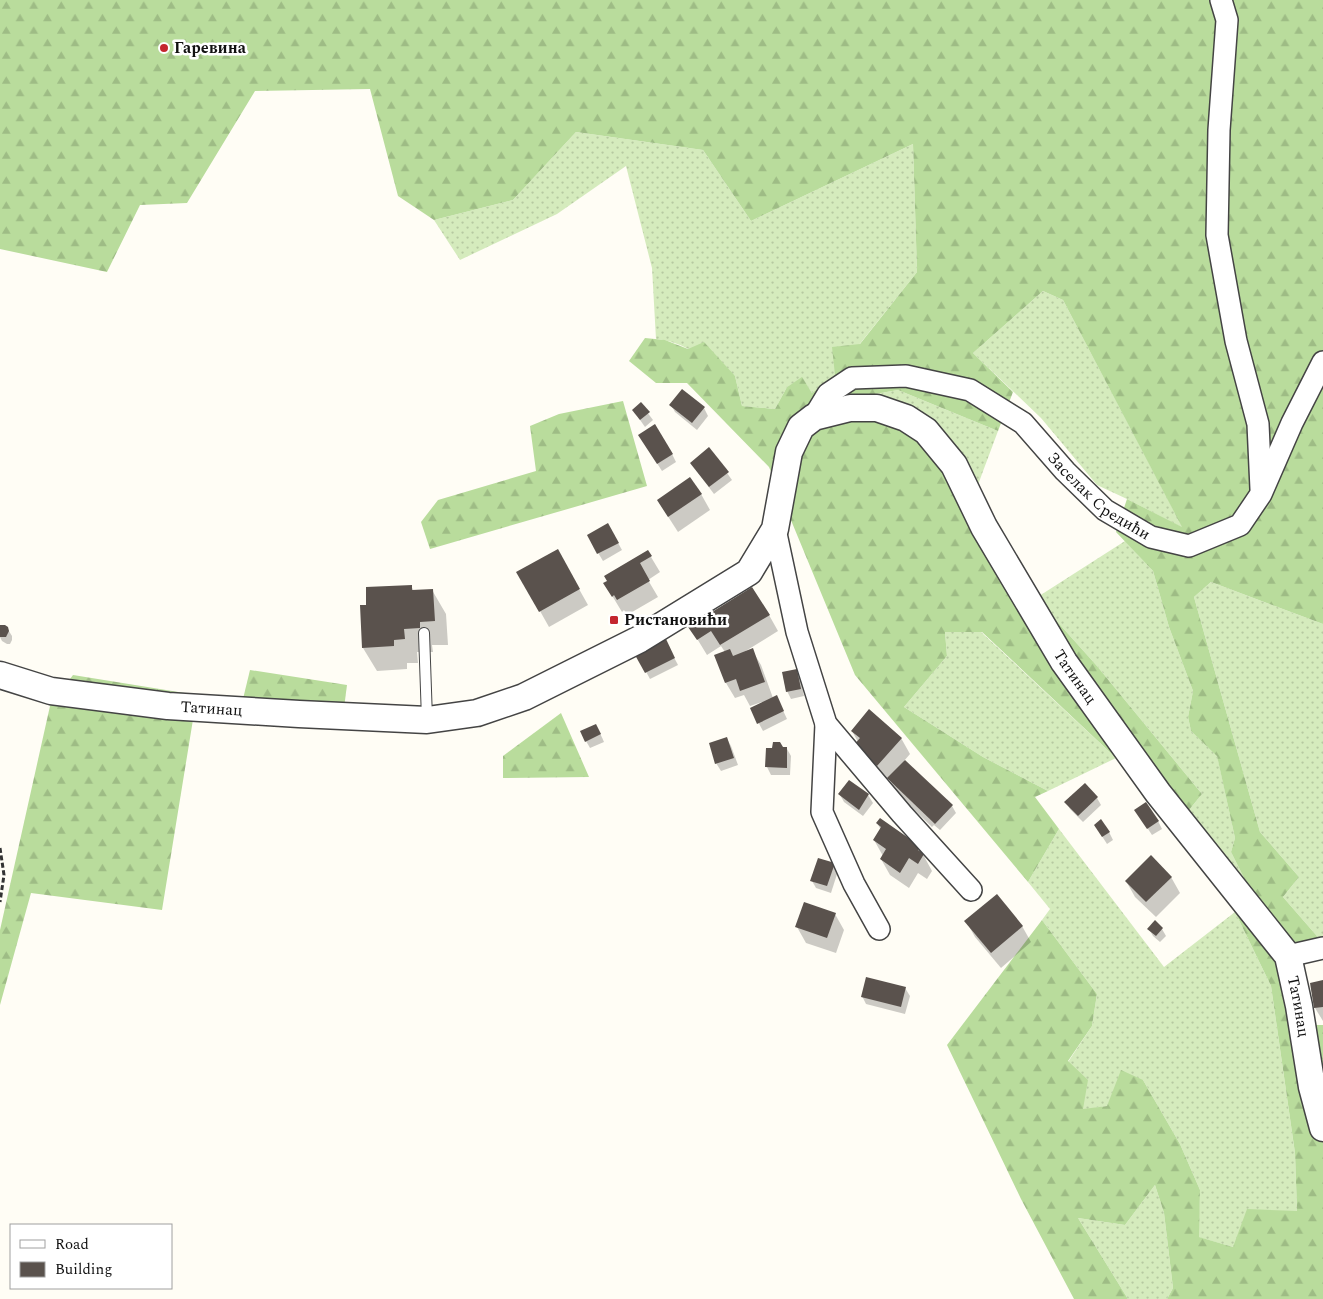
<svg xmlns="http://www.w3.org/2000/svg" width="1323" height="1299" viewBox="0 0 1323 1299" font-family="Spectral,serif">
	<defs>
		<pattern id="grass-dots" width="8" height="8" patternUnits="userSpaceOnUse" patternTransform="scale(1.25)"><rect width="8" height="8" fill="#d5ebbd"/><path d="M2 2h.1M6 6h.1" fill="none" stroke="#b6c8a1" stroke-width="1.8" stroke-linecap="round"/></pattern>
		<pattern id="forest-firs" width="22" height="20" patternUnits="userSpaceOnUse" patternTransform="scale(1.25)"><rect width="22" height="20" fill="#b9dc9c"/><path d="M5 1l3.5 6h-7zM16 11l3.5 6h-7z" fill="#9ebc85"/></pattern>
	</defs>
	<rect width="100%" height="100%" fill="#fffdf5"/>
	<g fill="url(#grass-dots)">
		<path d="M 576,132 L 703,150 L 751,221 L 913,144 L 917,272 L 835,375 L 812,393 L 802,378 L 787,387 L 775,409 L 742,406 L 735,376 C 714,364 681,340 656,339 L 652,268 L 626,166 L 557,214 L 460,260 L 434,220 L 513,200 Z"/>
		<polygon points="1043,291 1063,300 1183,528 1127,499 1097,485 1041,418 973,353"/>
		<polygon points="898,390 998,431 976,490 841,400"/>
		<polygon points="1125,541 1153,571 1169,627 1193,691 1188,717 1191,731 1217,755 1235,838 1231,852 1252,894 1235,912 1271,986 1295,1153 1297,1211 1233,1247 1198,1237 1200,1190 1180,1144 1143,1080 1107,1106 1083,1110 1068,1062 1092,1026 1097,994 1042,920 1050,909 1028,882 1059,829 1164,967 1235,912 1172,831 1202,794 1097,666 1036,598"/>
		<polygon points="1211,582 1323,624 1323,943 1283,897 1299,877 1260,832 1194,597"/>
		<polygon points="945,632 981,632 1116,758 1048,791 983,757 904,707 947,656"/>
		<polygon points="1155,1185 1164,1213 1173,1288 1167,1299 1128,1299 1078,1218 1125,1225"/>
	</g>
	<g fill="url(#forest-firs)">
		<polygon points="0,0 1323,0 1323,624 1211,582 1194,597 1260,832 1299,877 1283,897 1323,943 1323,960 1303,961 1309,1025 1323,1025 1323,1299 1167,1299 1173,1288 1164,1213 1155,1185 1125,1225 1078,1218 1128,1299 1074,1299 1021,1199 947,1045 1042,920 1097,994 1092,1026 1068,1061 1088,1080 1083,1109 1107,1106 1121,1070 1143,1080 1180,1144 1200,1190 1199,1237 1233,1247 1247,1209 1297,1211 1295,1153 1271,986 1235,912 1252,894 1231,852 1235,838 1217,756 1191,731 1188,717 1193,691 1169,627 1153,571 1116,532 1127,499 1182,527 1063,300 1043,291 973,353 1013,392 998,431 898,390 841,400 908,409 1036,598 1097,666 1202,794 1172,831 1116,758 982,632 945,632 947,656 904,707 983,757 1048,791 1035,797 1059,829 1028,882 855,675 769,467 687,383 656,383 629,361 645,338 665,340 688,349 704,342 735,376 742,406 775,409 787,387 802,377 812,393 835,375 832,347 860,344 917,272 913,144 751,221 703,150 576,132 513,200 434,220 398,196 370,89 255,91 187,203 140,205 107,272 0,249"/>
		<polygon points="623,401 647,486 430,549 421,522 438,500 536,471 530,426 559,414"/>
		<polygon points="250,670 347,685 344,708 242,703"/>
		<polygon points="73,675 197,695 162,910 31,893 0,1005 0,930 50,706"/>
		<polygon points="561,713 589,777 503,778 503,756"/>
	</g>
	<g fill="#0003">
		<polygon points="682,391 704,408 708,416 697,430 675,412 671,405"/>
		<polygon points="641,404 653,420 645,427 633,410"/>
		<polygon points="644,443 672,454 676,462 662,471"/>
		<polygon points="691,463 727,473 732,480 714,494 696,470"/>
		<polygon points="701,494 710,510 678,532 658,501"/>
		<polygon points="608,525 622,550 603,561 588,536"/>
		<polygon points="557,550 588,605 549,627 518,572"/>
		<polygon points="648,552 660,572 648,580 658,597 627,615 624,610 622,612 605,584"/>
		<polygon points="411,586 414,591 432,590 446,614 448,645 432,645 433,652 417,652 418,663 407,663 407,669 377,671 363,648 368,606"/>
		<polygon points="769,615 778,631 744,652 752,650 761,665 773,698 780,704 787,719 763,731 751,709 763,703 762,702 750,706 744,695 735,698 726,683 716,656 725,652 721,646 707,655 690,627"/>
		<polygon points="0,627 7,628 12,636 12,640 10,644 7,644 2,641 0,637"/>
		<polygon points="669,648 678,665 650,679 637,655"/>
		<polygon points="796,670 800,678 804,696 791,699 787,691"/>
		<polygon points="852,731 901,738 910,754 904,761 952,806 956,813 940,830 934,825 932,827 898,794 889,779 886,781 864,762 858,742"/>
		<polygon points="600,733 604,742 590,748 586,741"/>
		<polygon points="727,739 731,746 738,765 721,771 716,763"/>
		<polygon points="787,749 791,756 790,775 771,775 767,767 773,750"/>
		<polygon points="849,782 868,795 873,803 863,816 844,802 840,795"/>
		<polygon points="1085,785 1097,798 1101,805 1083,822 1070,809 1066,802"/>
		<polygon points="1140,817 1158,821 1162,829 1152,835"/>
		<polygon points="877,823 919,847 932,871 927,879 918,873 909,888 890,875 881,859 883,856 874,840 881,830"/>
		<polygon points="1109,832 1113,840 1107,844 1100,833"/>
		<polygon points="834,864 838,871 831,893 816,888 812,881"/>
		<polygon points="1171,877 1180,893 1156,917 1135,897 1126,881"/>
		<polygon points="835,914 844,930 836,953 806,943 797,927"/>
		<polygon points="966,921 1022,926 1031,942 1001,968 975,937"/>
		<polygon points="1149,929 1162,929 1166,936 1160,942 1153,936"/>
		<polygon points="1323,982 1323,1021 1315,1008"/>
		<polygon points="905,988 910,996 905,1014 866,1004 862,996"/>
	</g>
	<g fill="#5a524d">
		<polygon points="682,389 705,407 692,423 669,405"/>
		<polygon points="641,402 650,412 640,420 632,410"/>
		<polygon points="655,424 673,454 657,464 638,435"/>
		<polygon points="709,447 729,472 709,487 690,463"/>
		<polygon points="690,477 702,494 668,517 657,500"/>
		<polygon points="608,523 619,543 597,554 587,535"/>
		<polygon points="558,549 580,589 539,612 516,572"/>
		<polygon points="648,550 652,556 640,563 650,581 617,600 614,595 612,597 603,583 607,581 604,576"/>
		<polygon points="412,585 412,590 433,589 435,621 420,622 420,628 404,629 405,639 394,640 394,646 362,648 360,605 366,605 366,587"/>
		<polygon points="752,587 770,615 720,645 711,631 697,640 688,627"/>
		<polygon points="0,625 5,625 8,627 9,631 6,637 0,637"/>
		<polygon points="666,639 675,658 645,673 635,655"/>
		<polygon points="753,648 765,682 740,691 736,679 725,683 714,655 730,649 733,656"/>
		<polygon points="797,669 801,689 786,692 782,672"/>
		<polygon points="777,695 784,711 757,724 750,708"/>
		<polygon points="869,709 902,738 877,766 853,746 860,738 851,731"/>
		<polygon points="596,724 601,734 585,742 580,731"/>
		<polygon points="727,737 734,758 715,764 709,743"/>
		<polygon points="773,742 780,742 783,747 787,747 787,768 765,767 766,748 772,748"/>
		<polygon points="905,760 953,805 935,824 887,778"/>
		<polygon points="849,780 869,794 859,810 838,794"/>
		<polygon points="1085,783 1098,797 1078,816 1064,802"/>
		<polygon points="1146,802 1159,821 1147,829 1134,810"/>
		<polygon points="880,818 920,846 918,850 924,854 918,864 909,858 900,873 880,859 886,849 873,840 881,827 876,823"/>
		<polygon points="1101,819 1110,832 1102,837 1094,825"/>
		<polygon points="1151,855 1172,877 1146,902 1125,881"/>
		<polygon points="818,858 835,863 827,886 810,881"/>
		<polygon points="997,894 1023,926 991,953 964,921"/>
		<polygon points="804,902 836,913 827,938 795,927"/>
		<polygon points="1155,920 1163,928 1156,936 1147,929"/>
		<polygon points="866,977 906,987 901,1007 861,997"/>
		<polygon points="1323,980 1323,1007 1314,1008 1310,983"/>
	</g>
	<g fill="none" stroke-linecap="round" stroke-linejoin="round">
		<g stroke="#444" stroke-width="12">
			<polyline id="service" points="424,633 427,719"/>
		</g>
		<g stroke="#444" stroke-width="24">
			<g id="minor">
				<polyline points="1221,0 1227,20 1219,130 1217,235 1236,341 1258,424 1261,489"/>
				<path id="s1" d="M 814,417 L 828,394 L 852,378 L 906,376 L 970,390 L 1023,423 L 1065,471 L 1105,510 L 1151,537 L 1189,546 L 1240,525 L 1261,494 L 1292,423 L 1323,362"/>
				<polyline points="775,529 797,632 826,724 902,814 971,890"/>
				<polyline points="826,724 822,812 854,884 879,929"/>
				<polyline points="1288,956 1323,948"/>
			</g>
		</g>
		<g stroke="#444" stroke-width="29">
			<g id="tertiary">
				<path id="s2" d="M 0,675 L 51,691 L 168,706 L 299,714 L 427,720 L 477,713 L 524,697 L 640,639 L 749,572 L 775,529 L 789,452 L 801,427 L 814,417 L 850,408 L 877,408 L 906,418 L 926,431 L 954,465 L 984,527 L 1064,662 L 1158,793 L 1288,956 L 1299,1006 L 1312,1087 L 1323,1128"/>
			</g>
		</g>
		<polyline stroke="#333" stroke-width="3" stroke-dasharray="5 2.5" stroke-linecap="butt" points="0,848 4,875 0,902"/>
		<use href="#service" stroke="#fff" stroke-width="10"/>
		<use href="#minor" stroke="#fff" stroke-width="21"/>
		<use href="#tertiary" stroke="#fff" stroke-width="26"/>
	</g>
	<g fill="#c4262e" stroke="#fff" stroke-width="2">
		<circle cx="164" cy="48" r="5"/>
		<rect x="609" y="615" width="10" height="10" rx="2.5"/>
	</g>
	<g text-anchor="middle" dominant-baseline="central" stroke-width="5" stroke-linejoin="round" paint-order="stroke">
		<g font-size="16" font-weight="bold" fill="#111" stroke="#fff" text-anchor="start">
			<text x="174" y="48">Гаревина</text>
			<text x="624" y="620">Ристановићи</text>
		</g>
		<g font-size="16" fill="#111" stroke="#fff">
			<text stroke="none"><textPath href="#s1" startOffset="344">Заселак Средићи</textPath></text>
			<text stroke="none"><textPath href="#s2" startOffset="1368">Татинац</textPath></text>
			<text stroke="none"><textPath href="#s2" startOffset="215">Татинац</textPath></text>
			<text stroke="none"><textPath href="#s2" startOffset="1771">Татинац</textPath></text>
		</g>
	</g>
	<rect x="10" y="1224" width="162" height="65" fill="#ffffff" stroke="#a0a0a0"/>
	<rect x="20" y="1240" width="25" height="8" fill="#ffffff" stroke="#a0a0a0"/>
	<text x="55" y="1249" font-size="15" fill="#111111">Road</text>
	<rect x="20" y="1262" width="25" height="15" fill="#5a524d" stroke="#a0a0a0"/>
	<text x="55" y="1274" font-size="15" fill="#111111">Building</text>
</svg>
